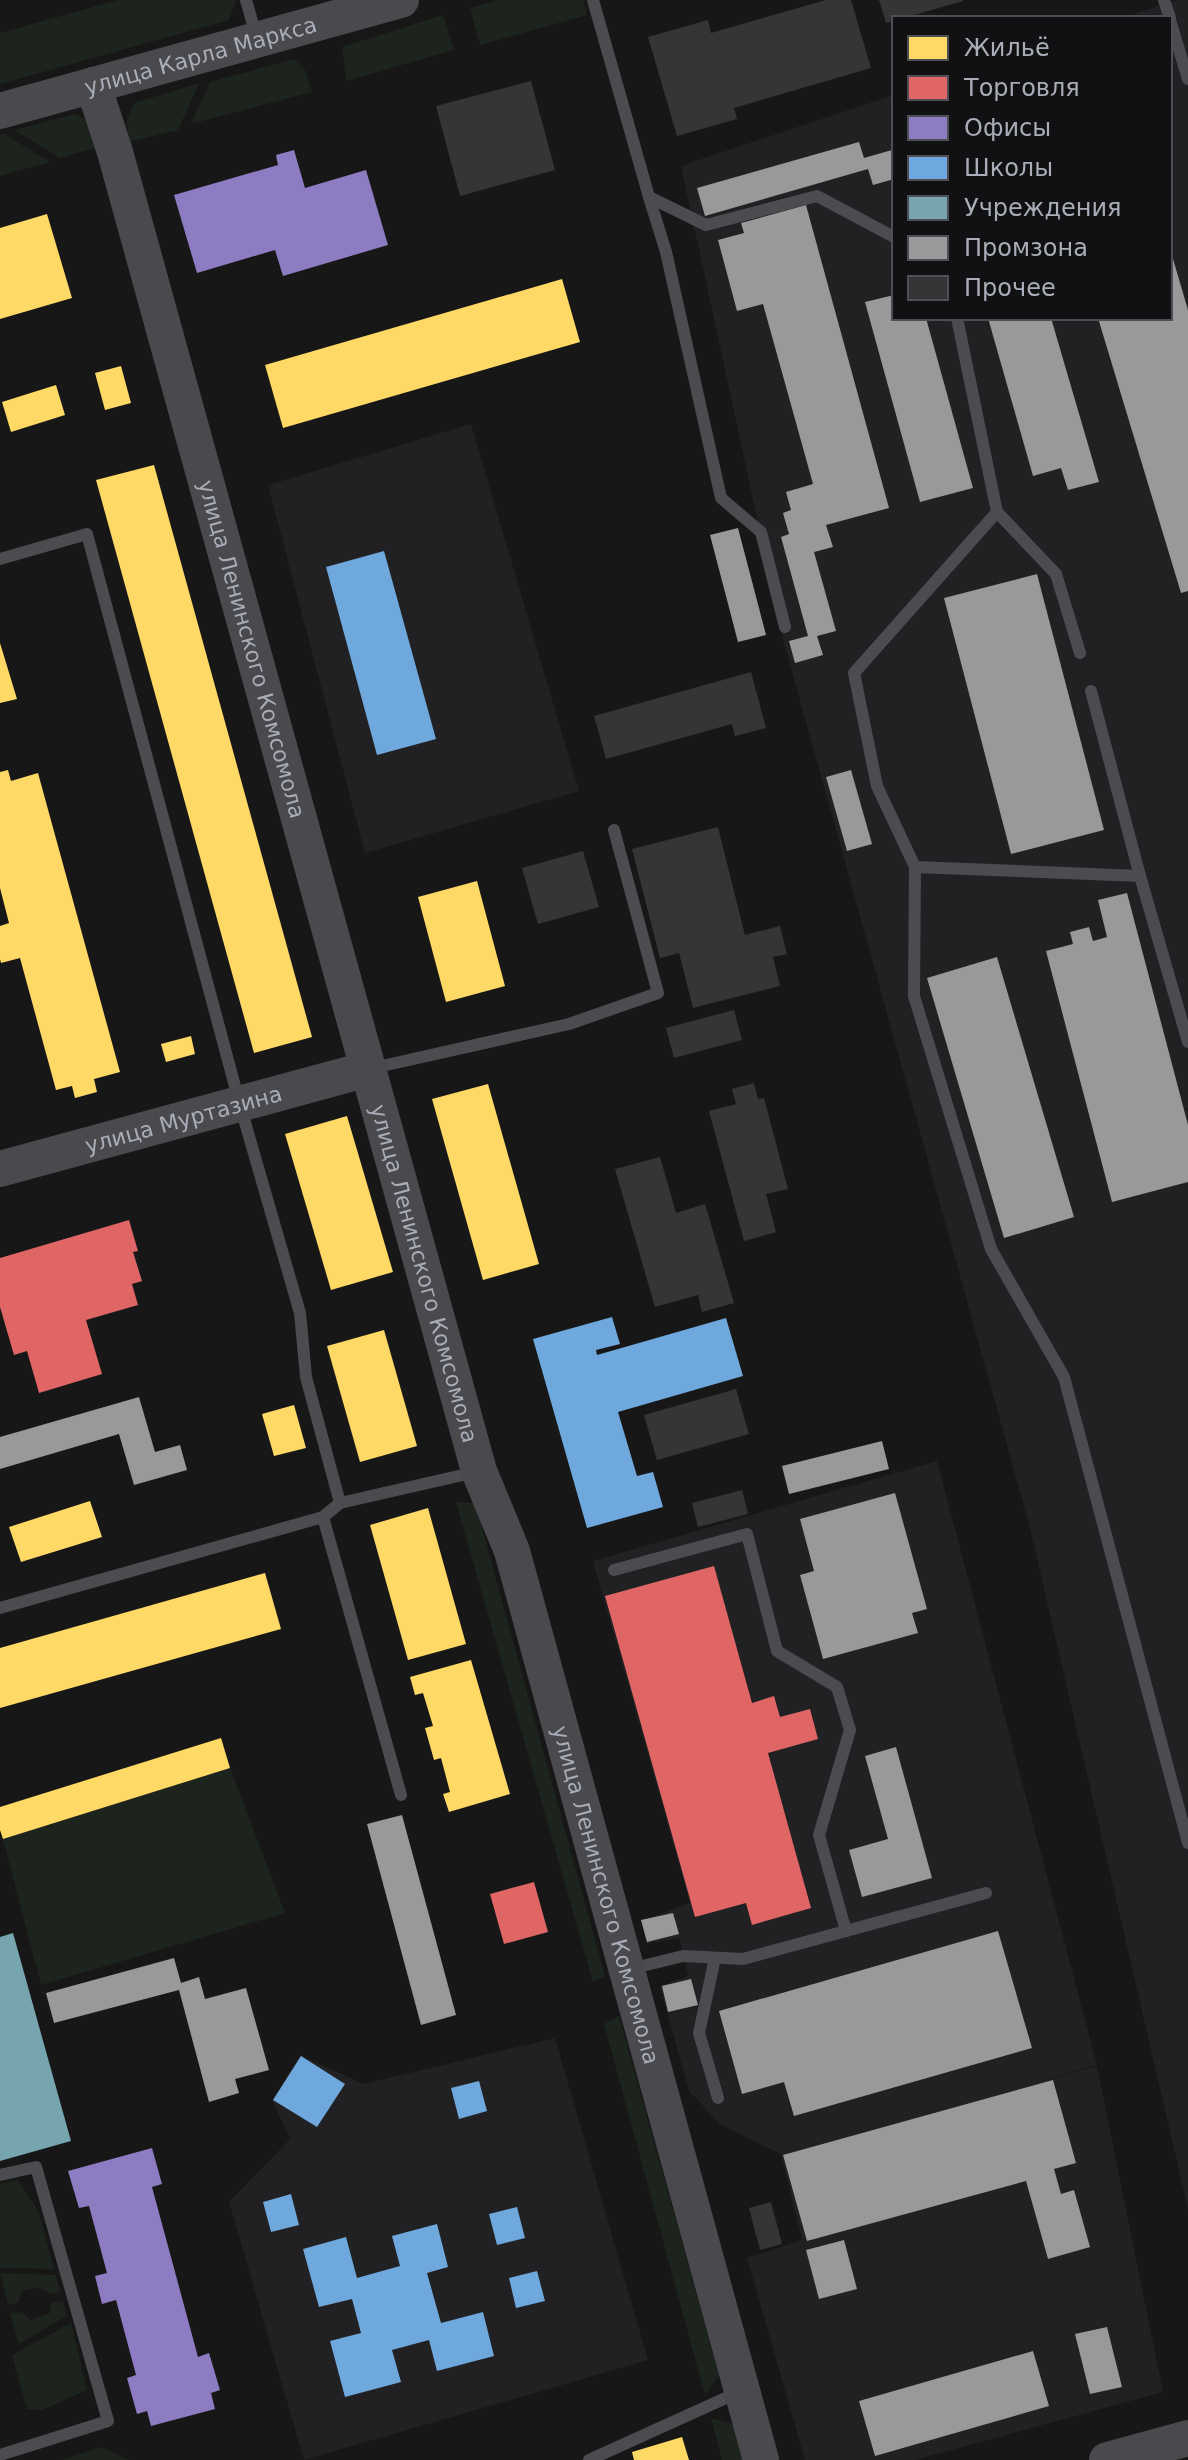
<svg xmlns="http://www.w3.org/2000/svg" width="1188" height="2460" viewBox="0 0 1188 2460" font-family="'DejaVu Sans',sans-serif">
	<rect width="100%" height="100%" fill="#171717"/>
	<g fill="#212123">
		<polygon points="1176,0 1188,0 1188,2209 1029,1524 784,643 681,166 894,95 894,318 1170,318 1170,18 1122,18"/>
		<polygon points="471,424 579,791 365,853 268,485"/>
		<polygon points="937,1461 1097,2065 1020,2087 1097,2066 1163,2392 915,2460 805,2460 747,2258 802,2240 781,2154 721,2125 689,2091 660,1986 688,1976 679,1938 647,1944 641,1921 690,1903 593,1561"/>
		<polygon points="555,2038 648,2360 304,2460 229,2202 290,2139 272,2100 300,2055 364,2084"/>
	</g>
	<g fill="#1d241e">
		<polygon points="118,0 236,0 229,20 0,84 0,33"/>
		<polygon points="499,0 583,0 587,15 480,45 470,8"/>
		<polygon points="443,15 454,50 346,81 342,47"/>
		<polygon points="294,59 305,70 312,92 191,124 210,82"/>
		<polygon points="199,83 178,130 129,142 127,121 134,103"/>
		<polygon points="75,114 88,120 97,147 60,158 14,130"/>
		<polygon points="4,134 50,162 0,176 0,135"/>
		<polygon points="456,1502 475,1503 605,1976 593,1982"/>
		<polygon points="230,1768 285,1913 41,1985 3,1839"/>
		<polygon points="619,2016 719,2376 705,2395 604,2024"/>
		<polygon points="18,2180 38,2210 54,2269 0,2268 0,2184"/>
		<polygon points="0,2273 56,2275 60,2292 50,2294 39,2287 21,2291 19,2302 8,2305"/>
		<polygon points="63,2301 67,2316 19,2344 10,2313 21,2312 31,2320 50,2313 51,2303"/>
		<polygon points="71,2323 87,2390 42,2410 27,2409 12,2355"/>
		<polygon points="711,2418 733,2424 744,2460 722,2460"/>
		<polygon points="102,2447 129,2460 62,2460"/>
	</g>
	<g fill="#ffd966">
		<polygon points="47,214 72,298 0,319 0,228"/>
		<polygon points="562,279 580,342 283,428 265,365"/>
		<polygon points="121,366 131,403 105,410 95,373"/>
		<polygon points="56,385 65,415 11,432 2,402"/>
		<polygon points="154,465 312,1037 254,1053 96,480"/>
		<polygon points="0,643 17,699 0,703"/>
		<polygon points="8,770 11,781 38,773 120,1072 94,1079 97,1092 75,1098 72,1086 56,1090 20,958 1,963 0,959 0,926 9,923 0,888 0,772"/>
		<polygon points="477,881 505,986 446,1002 418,897"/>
		<polygon points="191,1036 195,1054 166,1062 161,1044"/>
		<polygon points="488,1084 539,1264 483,1280 432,1099"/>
		<polygon points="347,1116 393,1272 331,1290 285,1134"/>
		<polygon points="384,1330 417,1446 360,1462 327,1346"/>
		<polygon points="294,1405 306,1448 274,1456 262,1414"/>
		<polygon points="90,1501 102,1537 21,1562 9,1527"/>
		<polygon points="428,1508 466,1644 408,1660 370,1525"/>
		<polygon points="265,1573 281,1629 0,1708 0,1648"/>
		<polygon points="471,1660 510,1794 449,1812 443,1794 450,1792 441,1758 434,1760 425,1728 433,1726 423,1693 415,1695 410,1677"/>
		<polygon points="221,1738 230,1768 3,1839 0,1830 0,1807"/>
		<polygon points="682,2437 689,2460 634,2460 632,2452"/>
	</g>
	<g fill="#e06666">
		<polygon points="129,1220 138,1251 133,1252 142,1281 132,1284 138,1305 86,1320 102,1374 39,1393 27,1351 14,1355 0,1307 0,1258"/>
		<polygon points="714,1566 752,1703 774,1696 780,1717 810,1709 818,1739 768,1753 811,1908 752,1925 746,1903 695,1917 605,1596"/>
		<polygon points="534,1882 548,1932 504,1944 490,1894"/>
	</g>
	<g fill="#8e7cc3">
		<polygon points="294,150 305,188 366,170 388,245 283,276 275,250 197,273 174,195 278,165 276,155"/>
		<polygon points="152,2148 162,2184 152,2187 198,2357 209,2353 220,2390 211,2393 215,2409 151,2426 147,2411 137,2414 127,2378 136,2375 116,2300 102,2304 95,2276 107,2273 89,2206 79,2208 68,2171"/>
	</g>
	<g fill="#6fa8dc">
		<polygon points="384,551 436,739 377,755 326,567"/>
		<polygon points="612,1317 620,1344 596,1350 597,1355 726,1318 743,1376 618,1412 637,1476 653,1472 663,1507 587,1528 533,1339"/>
		<polygon points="301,2056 345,2084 317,2127 273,2100"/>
		<polygon points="479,2081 487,2111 459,2119 451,2088"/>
		<polygon points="291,2194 299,2225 271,2232 263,2202"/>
		<polygon points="517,2207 525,2238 497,2245 489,2214"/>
		<polygon points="437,2224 448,2267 427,2273 441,2323 483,2312 494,2356 437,2371 429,2340 392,2350 401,2382 345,2397 330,2341 361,2333 352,2299 319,2307 303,2249 346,2237 357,2278 400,2266 392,2236"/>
		<polygon points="537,2271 545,2301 516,2308 509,2278"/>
	</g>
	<polygon fill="#76a5af" points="13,1933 71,2141 0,2161 0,1937"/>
	<g fill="#999">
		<polygon points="859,142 864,158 892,150 894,179 873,185 868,169 705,216 697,188"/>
		<polygon points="806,205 889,508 826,525 833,547 814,552 836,631 817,636 823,655 795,663 789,641 808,636 781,537 789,534 783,513 791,510 786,492 813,484 763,304 737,311 718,240 744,233 741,223"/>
		<polygon points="1171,252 1188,310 1188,591 1181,593 1098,318 1170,318"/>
		<polygon points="894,295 894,318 926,318 973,488 920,502 865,302"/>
		<polygon points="988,318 1051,318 1099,482 1068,490 1061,468 1033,476"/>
		<polygon points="738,528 766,635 738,642 710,535"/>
		<polygon points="1037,574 1104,830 1011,854 944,598"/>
		<polygon points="851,770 872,844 847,851 826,777"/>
		<polygon points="1127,893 1188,1125 1188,1182 1112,1202 1046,951 1073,944 1070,932 1089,927 1093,941 1107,937 1098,900"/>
		<polygon points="997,957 1074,1217 1004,1238 927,978"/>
		<polygon points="139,1397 155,1452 180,1445 187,1470 134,1485 119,1434 0,1469 0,1437"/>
		<polygon points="882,1441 889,1469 789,1494 782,1466"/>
		<polygon points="895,1493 927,1609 912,1613 918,1633 823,1659 800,1575 814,1571 800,1519"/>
		<polygon points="896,1747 932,1878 862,1897 849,1850 888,1839 865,1756"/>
		<polygon points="402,1815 456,2015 421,2025 367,1824"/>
		<polygon points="673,1913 679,1934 647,1942 641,1920"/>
		<polygon points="998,1931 1032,2048 794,2116 784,2082 742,2094 719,2011"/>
		<polygon points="174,1958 181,1983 199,1977 205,1999 246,1988 269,2070 235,2079 239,2093 209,2102 179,1990 54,2023 46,1993"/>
		<polygon points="691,1979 698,2005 668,2012 662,1986"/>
		<polygon points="1053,2080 1076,2163 1054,2169 1061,2194 1074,2190 1090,2247 1048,2259 1026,2181 807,2241 783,2155"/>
		<polygon points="844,2240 857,2289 819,2299 806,2250"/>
		<polygon points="1107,2327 1122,2387 1090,2394 1075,2334"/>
		<polygon points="1033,2351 1049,2406 875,2456 859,2401"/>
	</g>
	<g fill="#353536">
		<polygon points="826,0 851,0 871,68 734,108 737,119 677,136 648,37 708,20 711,33"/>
		<polygon points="879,0 963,0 963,1 904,18 894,18 894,21 886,23"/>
		<polygon points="531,81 555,170 460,196 436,106"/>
		<polygon points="751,672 766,728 735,736 732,724 606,759 594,716"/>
		<polygon points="718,827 745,935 780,926 787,954 773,957 780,986 693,1008 679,953 660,958 632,849"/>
		<polygon points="583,851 599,907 538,924 522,868"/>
		<polygon points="734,1010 742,1040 674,1058 666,1028"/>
		<polygon points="754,1083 758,1099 764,1098 788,1189 766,1194 776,1232 744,1241 709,1111 736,1104 732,1089"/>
		<polygon points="660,1157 676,1213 705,1204 734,1303 702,1312 698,1295 655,1307 615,1169"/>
		<polygon points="736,1389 749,1434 657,1460 644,1415"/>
		<polygon points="742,1490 748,1514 698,1527 692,1503"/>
		<polygon points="771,2202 782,2244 760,2250 749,2208"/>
	</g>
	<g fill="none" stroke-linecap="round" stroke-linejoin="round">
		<g stroke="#4b4c50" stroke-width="12">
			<polyline points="246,0 256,35"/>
			<polyline points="593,0 649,197 706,225 817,196 894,237"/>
			<polyline points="1164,0 1170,18"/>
			<polyline points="1170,20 1188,79"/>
			<polyline points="649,197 666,252 721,498 761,532 785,627"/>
			<polyline points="957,318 997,512 854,673 877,786 915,867 914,996 991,1249 1064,1377 1188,1843"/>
			<polyline points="997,512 1056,574 1080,653"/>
			<polyline points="0,559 87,534 240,1105 300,1313 306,1377 340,1503"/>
			<polyline points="1091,691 1140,876"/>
			<polyline points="915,867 1140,876 1188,1042"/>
			<polyline points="373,1068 569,1024 658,993 614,830"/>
			<polyline points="323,1517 401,1795"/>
			<polyline points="614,1570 747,1534 777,1651 837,1687 850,1730 819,1835 846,1931"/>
			<polyline points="0,1608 323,1517 340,1503 476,1472"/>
			<polyline points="715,1958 699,2033 718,2098"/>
			<polyline points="630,1969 683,1956 743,1959 986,1893"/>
			<polyline points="0,2175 36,2167 108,2421 0,2455"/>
			<polyline points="589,2460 739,2392"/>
		</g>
		<g stroke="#4a4a4e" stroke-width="36">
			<path id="s1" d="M 93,85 L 115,152 L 479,1471 L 512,1551 L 761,2460"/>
			<path id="s2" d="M 0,111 L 401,0"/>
			<path id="s3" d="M 0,1169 L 368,1069"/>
			<polyline points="1107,2460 1188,2438"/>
		</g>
	</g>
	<g text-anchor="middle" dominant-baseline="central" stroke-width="8" stroke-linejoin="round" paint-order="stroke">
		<g font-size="22" fill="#a8adb8" stroke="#111113">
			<text stroke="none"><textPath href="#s2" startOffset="208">улица Карла Маркса</textPath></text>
			<text stroke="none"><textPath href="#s1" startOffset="586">улица Ленинского Комсомола</textPath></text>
			<text stroke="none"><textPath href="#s3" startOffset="190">улица Муртазина</textPath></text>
			<text stroke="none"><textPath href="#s1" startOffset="1234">улица Ленинского Комсомола</textPath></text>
			<text stroke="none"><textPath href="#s1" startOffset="1882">улица Ленинского Комсомола</textPath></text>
		</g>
	</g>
	<rect x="892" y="16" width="280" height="304" fill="#111113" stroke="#4d4f55" stroke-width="2"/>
	<rect x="908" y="36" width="40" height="24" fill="#ffd966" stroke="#4d4f55" stroke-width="2"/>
	<text x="964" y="56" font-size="24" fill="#a8adb8">Жильё</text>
	<rect x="908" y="76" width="40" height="24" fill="#e06666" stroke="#4d4f55" stroke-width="2"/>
	<text x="964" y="96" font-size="24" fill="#a8adb8">Торговля</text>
	<rect x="908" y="116" width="40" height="24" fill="#8e7cc3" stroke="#4d4f55" stroke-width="2"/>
	<text x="964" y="136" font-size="24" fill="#a8adb8">Офисы</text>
	<rect x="908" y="156" width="40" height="24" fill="#6fa8dc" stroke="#4d4f55" stroke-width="2"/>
	<text x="964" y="176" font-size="24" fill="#a8adb8">Школы</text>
	<rect x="908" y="196" width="40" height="24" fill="#76a5af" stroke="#4d4f55" stroke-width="2"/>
	<text x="964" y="216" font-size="24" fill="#a8adb8">Учреждения</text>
	<rect x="908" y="236" width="40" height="24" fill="#999999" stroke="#4d4f55" stroke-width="2"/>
	<text x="964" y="256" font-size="24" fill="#a8adb8">Промзона</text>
	<rect x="908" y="276" width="40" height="24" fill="#353536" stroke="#4d4f55" stroke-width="2"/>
	<text x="964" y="296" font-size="24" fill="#a8adb8">Прочее</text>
</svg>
